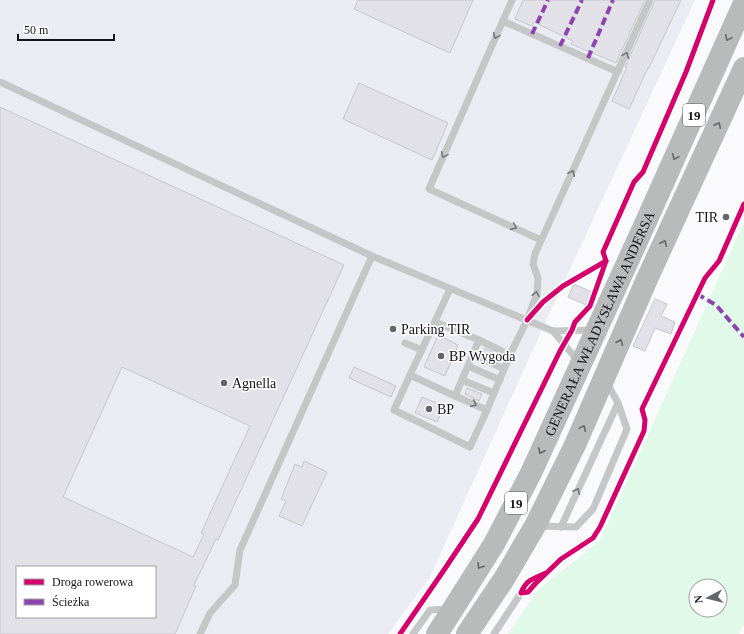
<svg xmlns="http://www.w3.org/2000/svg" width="744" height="634" viewBox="0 0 744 634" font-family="Georgia,serif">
	<rect width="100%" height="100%" fill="#fafafd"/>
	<path fill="#ebebf3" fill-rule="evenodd" d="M 0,0 L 695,0 L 545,323 L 430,577 L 388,634 L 0,634 ZM 17,567 L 155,567 L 155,617 L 17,617 Z"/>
	<path fill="#e0f9e8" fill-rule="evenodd" d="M 744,222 L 744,623 L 739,634 L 508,634 L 539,589 L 600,541 ZM 696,586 L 720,586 L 720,610 L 696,610 Z"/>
	<g fill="#e1e1e7" stroke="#c7c6cd" fill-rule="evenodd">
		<polygon points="358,0 473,0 450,53 354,9"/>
		<polygon points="523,0 645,0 616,63 571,44 573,41 534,22 532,26 515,19"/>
		<polygon points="655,0 681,0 649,68 648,68 629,109 612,101 627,67 625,67"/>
		<polygon points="359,83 448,123 432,160 343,119"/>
		<path d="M 0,107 L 344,265 L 218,540 L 216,539 L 194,585 L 196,586 L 175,634 L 0,634 ZM 122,367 L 250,426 L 201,533 L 204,534 L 193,557 L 63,497 ZM 17,567 L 155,567 L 155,617 L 17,617 Z"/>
		<polygon points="574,284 592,292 586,305 568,297"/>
		<polygon points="655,299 667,304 661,316 675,322 671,334 655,328 645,351 633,346"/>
		<polygon points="438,335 458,345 445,376 424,367"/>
		<polygon points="485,348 499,355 497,360 483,353"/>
		<polygon points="354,367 396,386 391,397 349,378"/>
		<polygon points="467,388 482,394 479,401 465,394"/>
		<polygon points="422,397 444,406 437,422 415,413"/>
		<polygon points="304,461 327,472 302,526 279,516 286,501 281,499 295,464 302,467"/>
	</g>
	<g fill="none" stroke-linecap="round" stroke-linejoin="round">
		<g stroke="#c4c7c6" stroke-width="7">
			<polyline points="512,0 429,189 541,240"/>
			<polyline points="503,21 618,72"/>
			<polyline points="0,82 372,256 553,331 592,330"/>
			<polyline points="435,322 479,340 510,355"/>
			<polyline points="553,331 579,362"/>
			<polyline points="479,340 455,396 487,410 510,355 527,320 537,294 538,278 533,264 535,254 650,0"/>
			<polyline points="405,343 422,350"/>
			<polyline points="473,354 504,369"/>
			<polyline points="468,366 500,380"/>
			<polyline points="410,375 450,289"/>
			<polyline points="462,380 494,393"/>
			<polyline points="455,396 410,375 394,410 470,447 487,410"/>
			<polyline points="539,526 576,527 593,509 627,429 618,403 607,383"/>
			<polyline points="561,527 618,403"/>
			<polyline points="200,634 210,613 235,585 240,550 372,256"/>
			<polyline points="413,634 430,610 449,609"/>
			<polyline points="494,634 521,593"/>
		</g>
		<g stroke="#b8bbb9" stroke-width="22">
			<path id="s1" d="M 437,634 L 453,609 L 494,544 L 531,473 L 644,226 L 744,3"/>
			<polyline points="467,634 504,579 535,526 575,445 647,279 744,68"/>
		</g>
		<g stroke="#8e44ad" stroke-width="4" stroke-dasharray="8 4" stroke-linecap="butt">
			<polyline points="532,34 548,0"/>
			<polyline points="560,46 582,0"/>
			<polyline points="588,58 613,0"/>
			<polyline points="697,294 716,305 744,337"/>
		</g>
		<g stroke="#fff" stroke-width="8">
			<g id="cycleway">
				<polyline points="527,320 543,302 563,286 606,261"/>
				<path d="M 546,573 C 534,578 526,580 521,593 L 528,592 L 535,584 L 561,559 L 593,538 L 600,527 L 644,431 L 645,420 L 642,409 L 705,278 L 719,261 L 744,204"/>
				<polyline points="400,634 444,570 478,519 560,351 572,330 575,322 590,306 606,261 603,252 634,182 643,172 686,72 713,0"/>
			</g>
		</g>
		<use href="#cycleway" stroke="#d6006c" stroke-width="5"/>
	</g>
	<defs><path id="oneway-chevron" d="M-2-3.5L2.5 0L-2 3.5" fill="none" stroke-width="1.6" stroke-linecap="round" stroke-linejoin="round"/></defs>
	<g stroke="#75767a">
		<use href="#oneway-chevron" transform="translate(496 36) rotate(114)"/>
		<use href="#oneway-chevron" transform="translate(626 55) rotate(-66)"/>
		<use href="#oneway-chevron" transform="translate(444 155) rotate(114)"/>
		<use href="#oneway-chevron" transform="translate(572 173) rotate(-65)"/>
		<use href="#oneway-chevron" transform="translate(514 227) rotate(24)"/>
		<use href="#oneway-chevron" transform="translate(536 294) rotate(-79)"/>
		<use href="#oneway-chevron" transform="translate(474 404) rotate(24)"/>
		<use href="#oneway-chevron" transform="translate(577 491) rotate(-65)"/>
	</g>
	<g stroke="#66676a">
		<use href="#oneway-chevron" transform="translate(728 38) rotate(114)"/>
		<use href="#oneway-chevron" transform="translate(718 125) rotate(-65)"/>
		<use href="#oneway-chevron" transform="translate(675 157) rotate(114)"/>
		<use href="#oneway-chevron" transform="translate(664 243) rotate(-65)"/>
		<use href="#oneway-chevron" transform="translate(620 342) rotate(-67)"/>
		<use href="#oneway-chevron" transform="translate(583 428) rotate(-66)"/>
		<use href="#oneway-chevron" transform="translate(541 451) rotate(115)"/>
		<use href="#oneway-chevron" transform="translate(480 566) rotate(122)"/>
	</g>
	<g fill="#64646b" stroke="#fff" stroke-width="1.5">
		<circle cx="726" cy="217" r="4"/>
		<circle cx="393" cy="329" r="4"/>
		<circle cx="441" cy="356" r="4"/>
		<circle cx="224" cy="383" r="4"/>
		<circle cx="429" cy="409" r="4"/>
	</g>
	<g text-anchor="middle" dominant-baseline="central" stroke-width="3" stroke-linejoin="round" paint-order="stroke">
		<g fill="#fff" stroke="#5a5a60" stroke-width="1">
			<rect x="683" y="104" width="22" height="22" rx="3"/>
			<rect x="505" y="492" width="22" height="22" rx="3"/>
		</g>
		<g font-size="13" font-weight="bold" fill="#14131c">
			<text x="694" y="115">19</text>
			<text x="516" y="503">19</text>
		</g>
		<g font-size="14" fill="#14131c" stroke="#fff" text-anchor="start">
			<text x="718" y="217" text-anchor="end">TIR</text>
			<text x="401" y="329">Parking TIR</text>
			<text x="449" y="356">BP Wygoda</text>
			<text x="232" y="383">Agnella</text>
			<text x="437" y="409">BP</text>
		</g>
		<g font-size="14" fill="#14131c" stroke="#fff">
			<text stroke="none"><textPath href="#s1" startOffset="351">GENERAŁA WŁADYSŁAWA ANDERSA</textPath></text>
		</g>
	</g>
	<rect x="16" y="566" width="140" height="52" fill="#ffffff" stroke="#a1a1a4"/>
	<rect x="24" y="579" width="20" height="6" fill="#d6006c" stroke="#a1a1a4"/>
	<text x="52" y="586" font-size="12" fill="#14131c">Droga rowerowa</text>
	<rect x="24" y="599" width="20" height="6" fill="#8e44ad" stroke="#a1a1a4"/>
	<text x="52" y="606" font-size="12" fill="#14131c">Ścieżka</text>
	<g transform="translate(708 598) rotate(263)"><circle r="19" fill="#ffffff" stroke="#a1a1a4"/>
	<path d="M0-3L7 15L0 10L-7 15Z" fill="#64646b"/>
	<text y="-6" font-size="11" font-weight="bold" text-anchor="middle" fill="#14131c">N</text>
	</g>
	<path d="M18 34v6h96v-6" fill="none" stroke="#14131c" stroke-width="2"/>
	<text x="24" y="34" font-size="12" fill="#14131c" stroke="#ffffff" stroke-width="3" paint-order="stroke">50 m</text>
</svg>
